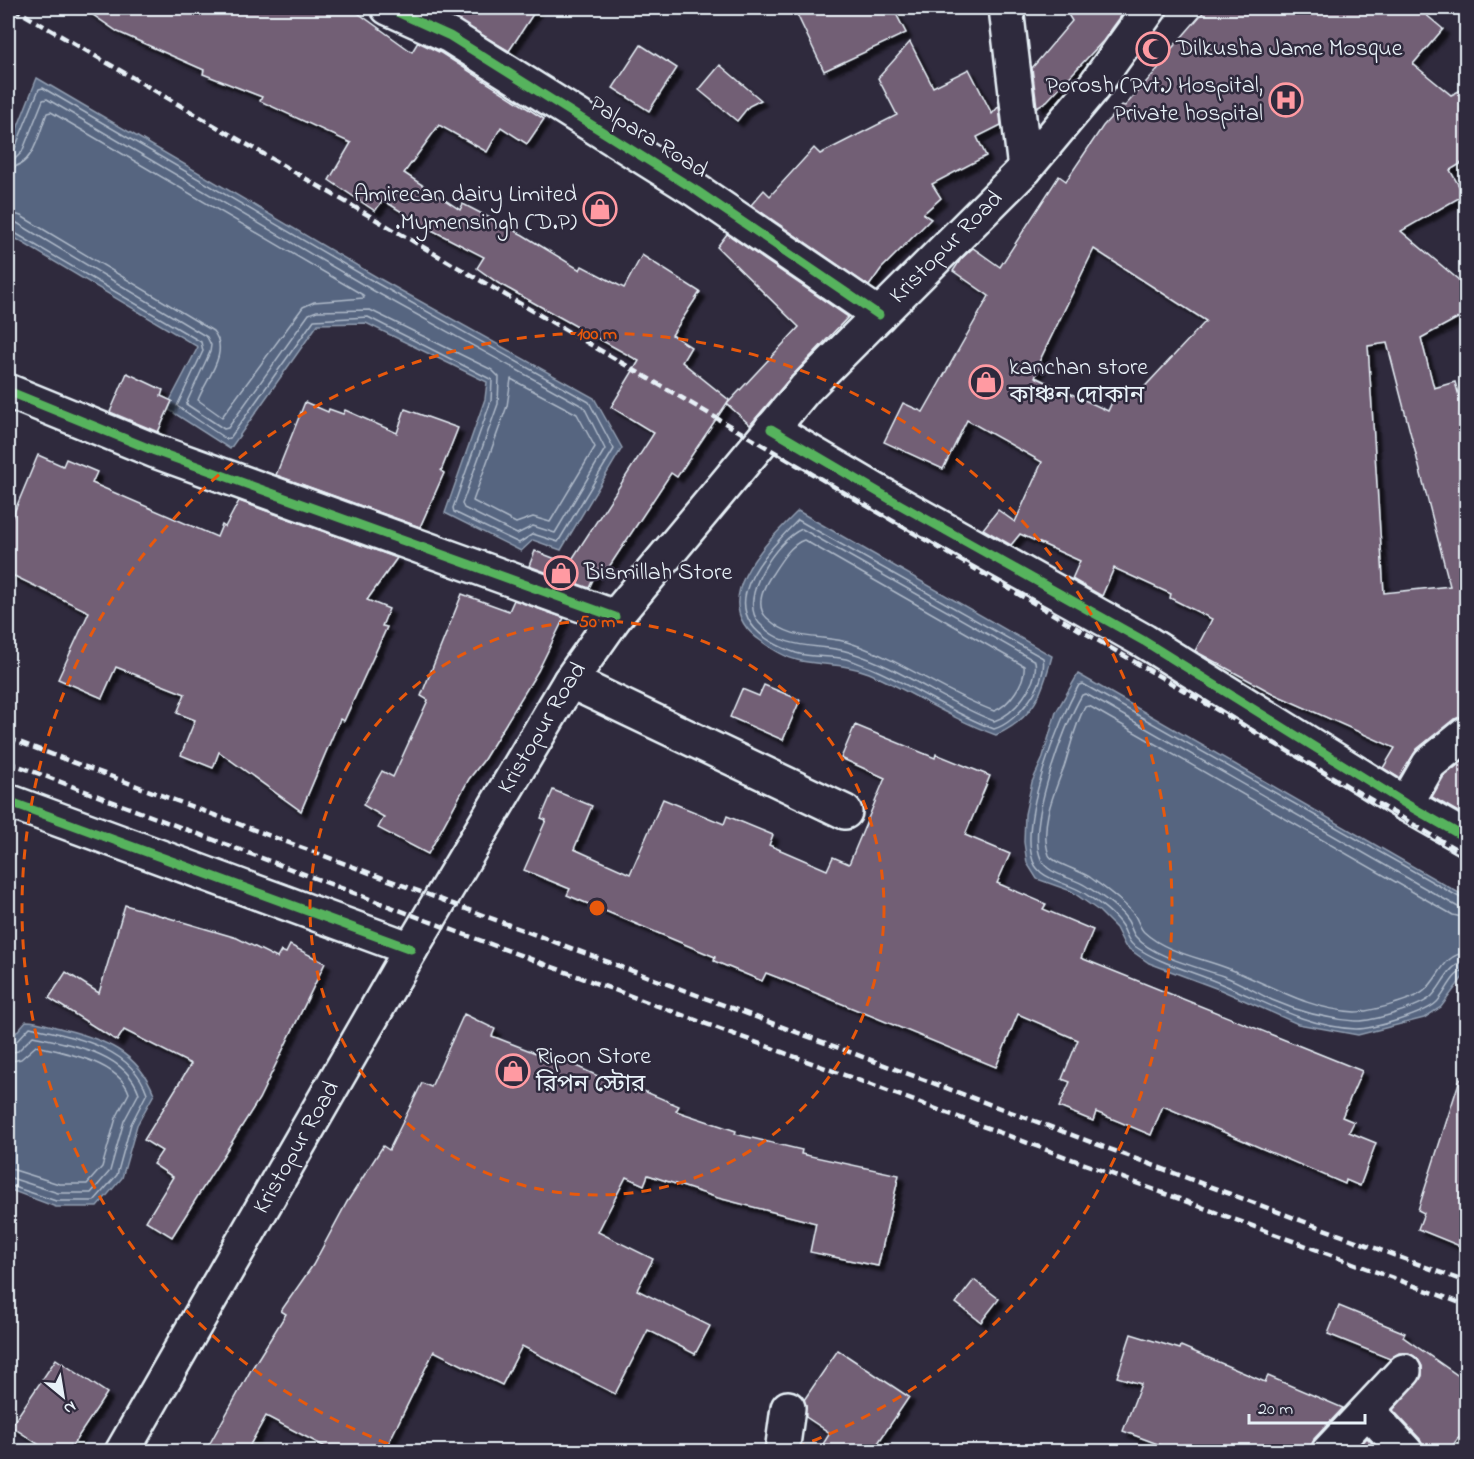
<svg xmlns="http://www.w3.org/2000/svg" width="1474" height="1459" viewBox="0 0 1474 1459" font-family="'Indie Flower','Noto Sans Bengali',sans-serif">
	<defs>
		<filter id="shadow"><feDropShadow dx="5.5" dy="5.5" stdDeviation="1.5" flood-color="#0009"/></filter>
	</defs>
	<rect width="100%" height="100%" fill="#2f2a3d"/>
	<filter id="ink" filterUnits="userSpaceOnUse"><feTurbulence type="fractalNoise" baseFrequency=".0167" numOctaves="2"/><feDisplacementMap in="SourceGraphic" scale="12" xChannelSelector="R" yChannelSelector="G"/><feConvolveMatrix kernelMatrix="1 2 1 2 8 2 1 2 1" color-interpolation-filters="sRGB"/></filter>
	<g filter="url(#ink)">
		<g fill="#566580" stroke="#909db0" stroke-width="1.5">
			<polygon points="37,78 380,279 594,398 622,448 561,550 533,540 521,551 445,513 485,399 487,382 366,323 318,324 230,449 166,408 198,347 8,234 8,152"/>
			<path d="M 798,511 L 1052,656 C 1042,694 1034,718 996,735 C 951,719 912,692 869,673 C 844,663 822,666 797,660 C 784,657 772,649 761,641 C 704,602 766,543 798,511 Z"/>
			<polygon points="1078,674 1466,897 1466,973 1441,1007 1424,1018 1358,1035 1298,1024 1221,990 1149,963 1125,946 1116,928 1099,911 1071,891 1037,879 1027,863 1024,842 1025,814 1032,782 1042,760 1056,712"/>
			<path d="M 26,1021 C 38,1021 51,1026 63,1029 C 103,1039 138,1052 154,1094 L 137,1125 L 122,1178 L 97,1207 L 56,1207 L 8,1189 L 8,1042 Z"/>
		</g>
		<g fill="none" stroke-linecap="round" stroke-linejoin="round">
			<g stroke="#aeb9c8" stroke-width="1.5">
				<polyline points="8,152 15,148 39,89 43,88 378,284 589,402 614,449 558,542 533,534 519,543 454,512 453,508 491,401 492,380 368,317 314,320 230,438 226,439 177,406 203,351 201,342 8,229"/>
				<polyline points="8,159 16,158 22,152 43,100 47,99 374,291 584,407 605,449 555,533 533,526 517,534 464,508 462,504 498,404 499,377 492,370 370,310 317,311 309,314 228,428 224,429 186,404 210,352 211,345 207,337 17,223 8,221"/>
				<path d="M 8,168 C 34,167 39,133 47,113 L 51,112 L 363,295 L 364,298 L 314,302 L 303,307 L 222,417 L 198,400 C 206,379 231,352 213,331 L 21,216 L 8,212"/>
				<polygon points="511,379 577,414 595,447 550,522 533,517 516,523 473,501 507,406"/>
				<path d="M 798,520 L 1043,658 C 1048,683 1018,722 994,729 C 951,713 914,686 871,668 C 863,665 854,661 846,659 C 830,655 812,658 796,653 C 706,621 752,566 798,520 Z"/>
				<path d="M 802,529 L 1035,661 C 1039,683 1014,715 994,721 C 944,702 900,667 849,652 C 818,643 785,652 759,623 C 737,598 777,539 802,529 Z"/>
				<path d="M 804,540 L 1024,666 C 1026,681 1009,706 994,711 C 945,693 903,661 853,644 C 823,633 795,644 767,618 C 754,606 764,585 773,573 C 780,562 791,544 804,540 Z"/>
				<path d="M 1466,901 L 1083,684 L 1079,685 C 1058,721 1019,820 1033,861 C 1040,881 1068,882 1084,893 C 1097,902 1113,912 1122,926 C 1126,932 1127,940 1133,945 C 1161,965 1193,971 1224,985 C 1267,1003 1308,1027 1356,1029 C 1373,1029 1425,1014 1437,1002 C 1446,993 1453,971 1466,970"/>
				<path d="M 1466,909 L 1458,907 L 1086,694 L 1082,695 C 1064,725 1026,826 1041,859 C 1047,875 1073,877 1086,886 C 1101,896 1118,906 1128,921 C 1131,926 1132,933 1136,937 C 1153,957 1198,967 1223,976 C 1240,982 1255,992 1272,1000 C 1297,1011 1328,1019 1355,1021 C 1371,1022 1421,1007 1432,996 C 1443,985 1449,963 1466,962"/>
				<path d="M 1466,918 L 1453,915 L 1089,706 L 1085,707 C 1074,726 1071,746 1064,767 C 1054,793 1039,826 1049,855 C 1052,863 1082,871 1091,878 C 1106,889 1121,899 1133,913 C 1138,919 1139,927 1144,932 C 1165,952 1201,958 1227,968 C 1271,985 1306,1009 1355,1012 C 1369,1012 1414,1000 1424,991 C 1440,978 1443,954 1466,953"/>
				<path d="M 8,1046 L 14,1044 L 30,1027 C 73,1037 131,1046 147,1093 L 131,1124 L 117,1175 L 94,1201 L 56,1201 L 8,1185"/>
				<path d="M 8,1053 L 18,1051 L 33,1036 C 69,1044 125,1052 139,1093 L 124,1121 L 110,1171 L 91,1193 L 58,1193 L 8,1177"/>
				<path d="M 8,1062 L 21,1059 L 36,1046 C 64,1052 119,1062 129,1093 L 116,1118 L 102,1167 L 87,1184 L 59,1184 L 8,1168"/>
			</g>
		</g>
		<g fill="#725e75" stroke="#e8f1f8" stroke-width="1.5" fill-rule="evenodd" filter="url(#shadow)">
			<polygon points="83,8 351,8 412,52 418,42 441,53 544,119 527,144 501,127 487,152 439,125 404,173 460,210 463,204 523,235 580,270 582,266 624,288 642,255 700,292 672,335 691,347 682,362 729,400 677,477 671,473 605,573 598,569 589,588 529,566 535,551 569,564 654,433 611,407 639,361 498,283 477,268 484,257 424,226 383,200 375,211 329,180 351,143 260,101 262,97 203,74 204,70 118,32"/>
			<polygon points="443,8 537,8 509,51 441,11"/>
			<polygon points="794,8 893,8 906,33 824,71"/>
			<polygon points="1064,8 1127,8 1103,41 1047,101 1037,107 1032,68 1072,21"/>
			<path d="M 1207,8 L 1418,8 L 1443,29 L 1413,64 L 1451,95 L 1467,87 L 1467,160 L 1450,170 L 1464,195 L 1401,231 L 1467,287 L 1467,313 L 1421,338 L 1434,388 L 1455,382 L 1467,425 L 1467,716 L 1454,719 L 1417,749 L 1399,778 L 1383,768 L 1395,748 L 1274,694 L 1195,651 L 1212,619 L 1170,598 L 1171,594 L 1114,568 L 1102,596 L 1072,579 L 1080,561 L 1020,534 L 1011,545 L 983,529 L 998,510 L 1015,522 L 1042,462 L 967,420 L 943,469 L 884,442 L 903,403 L 923,412 L 989,296 L 953,271 L 961,259 L 973,248 L 1000,267 L 1059,176 L 1066,181 L 1103,126 L 1122,105 L 1125,106 L 1169,56 L 1167,54 ZM 1094,249 L 1206,321 L 1134,398 L 1117,391 L 1108,411 L 1035,377 L 1042,364 L 1039,362 ZM 1387,343 L 1450,586 L 1384,593 L 1368,346 Z"/>
			<polygon points="910,42 933,87 969,69 992,114 999,106 1001,125 977,137 986,156 932,184 941,198 923,214 931,219 881,269 869,286 751,205 764,190 770,196 814,148 820,154 897,115 878,78"/>
			<polygon points="641,45 677,68 649,111 613,88"/>
			<polygon points="720,65 761,100 749,106 737,121 699,90"/>
			<polygon points="727,234 848,317 791,377 750,425 727,404 799,327 717,247"/>
			<polygon points="127,373 163,390 161,396 172,401 158,432 110,412"/>
			<polygon points="305,402 328,412 329,409 343,414 345,410 397,433 405,409 458,428 441,471 444,473 420,527 276,475"/>
			<polygon points="38,455 63,466 66,459 97,472 92,483 217,537 222,525 225,527 239,501 397,558 367,600 389,609 382,626 387,627 344,721 340,719 301,811 219,752 213,768 181,755 195,720 177,713 185,694 116,667 102,698 58,679 89,612 8,573 8,527"/>
			<polygon points="462,594 509,611 514,600 564,618 538,671 483,761 469,779 428,854 378,828 384,817 363,805 382,771 393,777 428,700 421,696"/>
			<polygon points="764,685 800,700 783,740 730,717 742,689 759,696"/>
			<polygon points="855,725 935,758 936,754 990,776 965,835 1010,854 997,883 1046,904 1043,909 1093,930 1081,958 1362,1071 1342,1117 1354,1122 1349,1132 1376,1143 1360,1186 1346,1180 1345,1184 1163,1106 1151,1135 1096,1112 1093,1121 1059,1107 1070,1082 1062,1079 1078,1040 1018,1014 996,1067 779,978 766,973 762,981 714,961 715,957 567,895 570,889 524,870 546,820 541,818 553,790 592,806 574,849 630,874 663,799 724,824 727,816 773,835 769,845 827,870 833,857 849,864 885,778 841,758"/>
			<polygon points="1467,758 1467,817 1432,797 1444,776"/>
			<polygon points="125,905 237,938 277,958 281,951 286,953 290,945 325,963 259,1099 172,1237 146,1221 173,1177 153,1164 162,1151 144,1140 191,1064 124,1030 117,1041 49,998 66,972 99,993"/>
			<polygon points="464,1014 495,1029 492,1036 546,1057 548,1053 602,1078 604,1074 679,1106 676,1111 736,1131 735,1134 802,1150 801,1154 899,1175 878,1266 810,1252 816,1223 718,1198 648,1175 644,1185 626,1177 598,1232 653,1259 637,1290 710,1326 695,1354 648,1330 615,1394 522,1346 502,1385 434,1351 384,1452 335,1452 266,1416 246,1452 205,1452 251,1370 286,1314 281,1311 313,1265 347,1202 383,1146 389,1150 422,1083 431,1087"/>
			<polygon points="1460,1079 1467,1080 1467,1249 1418,1229 1424,1213 1418,1210"/>
			<polygon points="974,1280 999,1299 981,1322 956,1303"/>
			<polygon points="1339,1306 1405,1333 1403,1337 1467,1382 1467,1426 1448,1452 1424,1452 1420,1439 1393,1410 1422,1376 1422,1366 1417,1358 1409,1353 1399,1353 1390,1359 1328,1334"/>
			<polygon points="1131,1334 1180,1349 1181,1346 1265,1382 1268,1376 1343,1408 1314,1439 1310,1452 1179,1452 1123,1431 1141,1384 1117,1377"/>
			<polygon points="838,1350 909,1397 872,1452 818,1452 830,1433 806,1417 804,1400"/>
			<polygon points="56,1359 107,1393 68,1452 50,1452 11,1426"/>
			<polygon points="1367,1438 1380,1452 1354,1452"/>
		</g>
		<g fill="none" stroke-linecap="round" stroke-linejoin="round">
			<g stroke="#e8f1f8" stroke-width="38">
				<g id="minor">
					<polyline points="388,8 450,36 697,191 879,315"/>
					<polyline points="8,391 155,451 615,617"/>
					<polyline points="771,429 890,499 1144,641 1406,804 1466,838"/>
					<polyline points="570,681 845,812"/>
					<polyline points="8,801 411,949"/>
					<polyline points="1406,804 1429,764 1466,734"/>
					<polyline points="1368,1411 1406,1452"/>
					<polyline points="782,1452 788,1408"/>
					<polyline points="1328,1452 1404,1371"/>
				</g>
			</g>
			<g stroke="#e8f1f8" stroke-width="38">
				<polyline id="tertiary" points="1006,8 1025,169"/>
			</g>
			<g stroke="#e8f1f8" stroke-width="38">
				<g id="secondary">
					<path id="s1" d="M 122,1452 L 411,949 L 570,681 L 615,617 L 805,389 L 1025,169 L 1092,89 L 1150,8"/>
				</g>
			</g>
			<use href="#minor" stroke="#2f2a3d" stroke-width="33"/>
			<use href="#tertiary" stroke="#2f2a3d" stroke-width="33"/>
			<use href="#secondary" stroke="#2f2a3d" stroke-width="33"/>
			<g stroke="#e8f1f8" stroke-width="4.5" stroke-dasharray="9 4.5" stroke-linecap="butt">
				<polyline points="13,8 1466,855"/>
				<polyline points="8,738 1466,1282"/>
				<polyline points="8,762 428,921 1466,1305"/>
			</g>
			<g stroke="#2f2a3d" stroke-width="13">
				<g id="cycleway">
					<polyline points="388,8 450,36 697,191 879,315"/>
					<polyline points="8,391 155,451 615,617"/>
					<polyline points="771,429 890,499 1144,641 1406,804 1466,838"/>
					<polyline points="8,801 411,949"/>
				</g>
			</g>
			<use href="#cycleway" stroke="#56b35d" stroke-width="9"/>
		</g>
	</g>
	<g fill="none" stroke="#e8590c" stroke-width="3" stroke-dasharray="10 8">
		<circle cx="597" cy="908" r="287"/>
		<path d="M405 1450A575 575 0 1 1 789 1450"/>
	</g>
	<defs>
		<g id="mosque-ring" transform="scale(1.725)"><circle r="9.5" fill="#2f2a3d" stroke="#ff9aa2" stroke-width="1.5"/><path d="M3.5-4.9A6 6 0 1 0 3.5 4.9A5 5 0 1 1 3.5-4.9Z" fill="#ff9aa2"/></g>
		<g id="hospital-ring" transform="scale(1.725)"><circle r="9.5" fill="#2f2a3d" stroke="#ff9aa2" stroke-width="1.5"/><path d="M-5-5h3v3.5h4V-5h3V5h-3V1.5h-4V5h-3Z" fill="#ff9aa2"/></g>
		<g id="shop-ring" transform="scale(1.725)"><circle r="9.5" fill="#2f2a3d" stroke="#ff9aa2" stroke-width="1.5"/><path d="M-5-2.5h2.3a2.7 3.5 0 0 1 5.4 0H5L5.5 6h-11ZM-1.5-2.5h3a1.5 2.3 0 0 0-3 0Z" fill="#ff9aa2"/></g>
	</defs>
	<g fill-rule="evenodd">
		<use href="#mosque-ring" x="1153" y="49"/>
		<use href="#hospital-ring" x="1286" y="100"/>
		<use href="#shop-ring" x="600" y="209"/>
		<use href="#shop-ring" x="986" y="382"/>
		<use href="#shop-ring" x="561" y="573"/>
		<use href="#shop-ring" x="513" y="1071"/>
	</g>
	<g text-anchor="middle" dominant-baseline="central" stroke-width="5" stroke-linejoin="round" paint-order="stroke">
		<g font-size="24" fill="#e8f1f8" stroke="#2f2a3d" text-anchor="start">
			<text x="1176" y="49">Dilkusha Jame Mosque</text>
			<text x="1263" y="86" text-anchor="end">Porosh (Pvt.) Hospital,<tspan x="1263" dy="28">Private hospital</tspan></text>
			<text x="577" y="195" text-anchor="end">Amirecan dairy Limited<tspan x="577" dy="28">.Mymensingh (D.P)</tspan></text>
			<text x="1009" y="368">kanchan store<tspan x="1009" dy="28">কাঞ্চন দোকান</tspan></text>
			<text x="584" y="573">Bismillah Store</text>
			<text x="536" y="1057">Ripon Store<tspan x="536" dy="28">রিপন স্টোর</tspan></text>
		</g>
		<g font-size="24" fill="#e8f1f8" stroke="#2f2a3d">
			<text transform="translate(648 138) rotate(32)">Palpara Road</text>
			<text stroke="none"><textPath href="#s1" startOffset="1467">Kristopur Road</textPath></text>
			<text stroke="none"><textPath href="#s1" startOffset="837">Kristopur Road</textPath></text>
			<text stroke="none"><textPath href="#s1" startOffset="351">Kristopur Road</textPath></text>
		</g>
	</g>
	<circle cx="597" cy="908" r="9" fill="#e8590c" stroke="#2f2a3d" stroke-width="3"/>
	<g font-size="18" text-anchor="middle" font-weight="bold" fill="#e8590c" stroke="#2f2a3d" stroke-width="5" stroke-linejoin="round" paint-order="stroke">
		<text x="597" y="339">100 m</text>
		<text x="597" y="627">50 m</text>
	</g>
	<rect width="1474" height="1459" fill="none" stroke="#2f2a3d" stroke-width="30"/>
	<rect x="15" y="15" width="1444" height="1429" fill="none" stroke="#e8f1f8" stroke-width="2" filter="url(#ink)"/>
	<g transform="translate(63 1396) rotate(150)" stroke="#2f2a3d" stroke-width="4.5" paint-order="stroke">
	<path d="M0-4.5L10 22L0 15L-10 22Z" fill="#e8f1f8"/>
	<text y="-9" font-size="16" font-weight="bold" text-anchor="middle" fill="#e8f1f8">N</text>
	</g>
	<path d="M1249 1414v9h116v-9" fill="none" stroke="#e8f1f8" stroke-width="3"/>
	<text x="1258" y="1414" font-size="18" fill="#e8f1f8" stroke="#2f2a3d" stroke-width="4.5" paint-order="stroke">20 m</text>
</svg>
